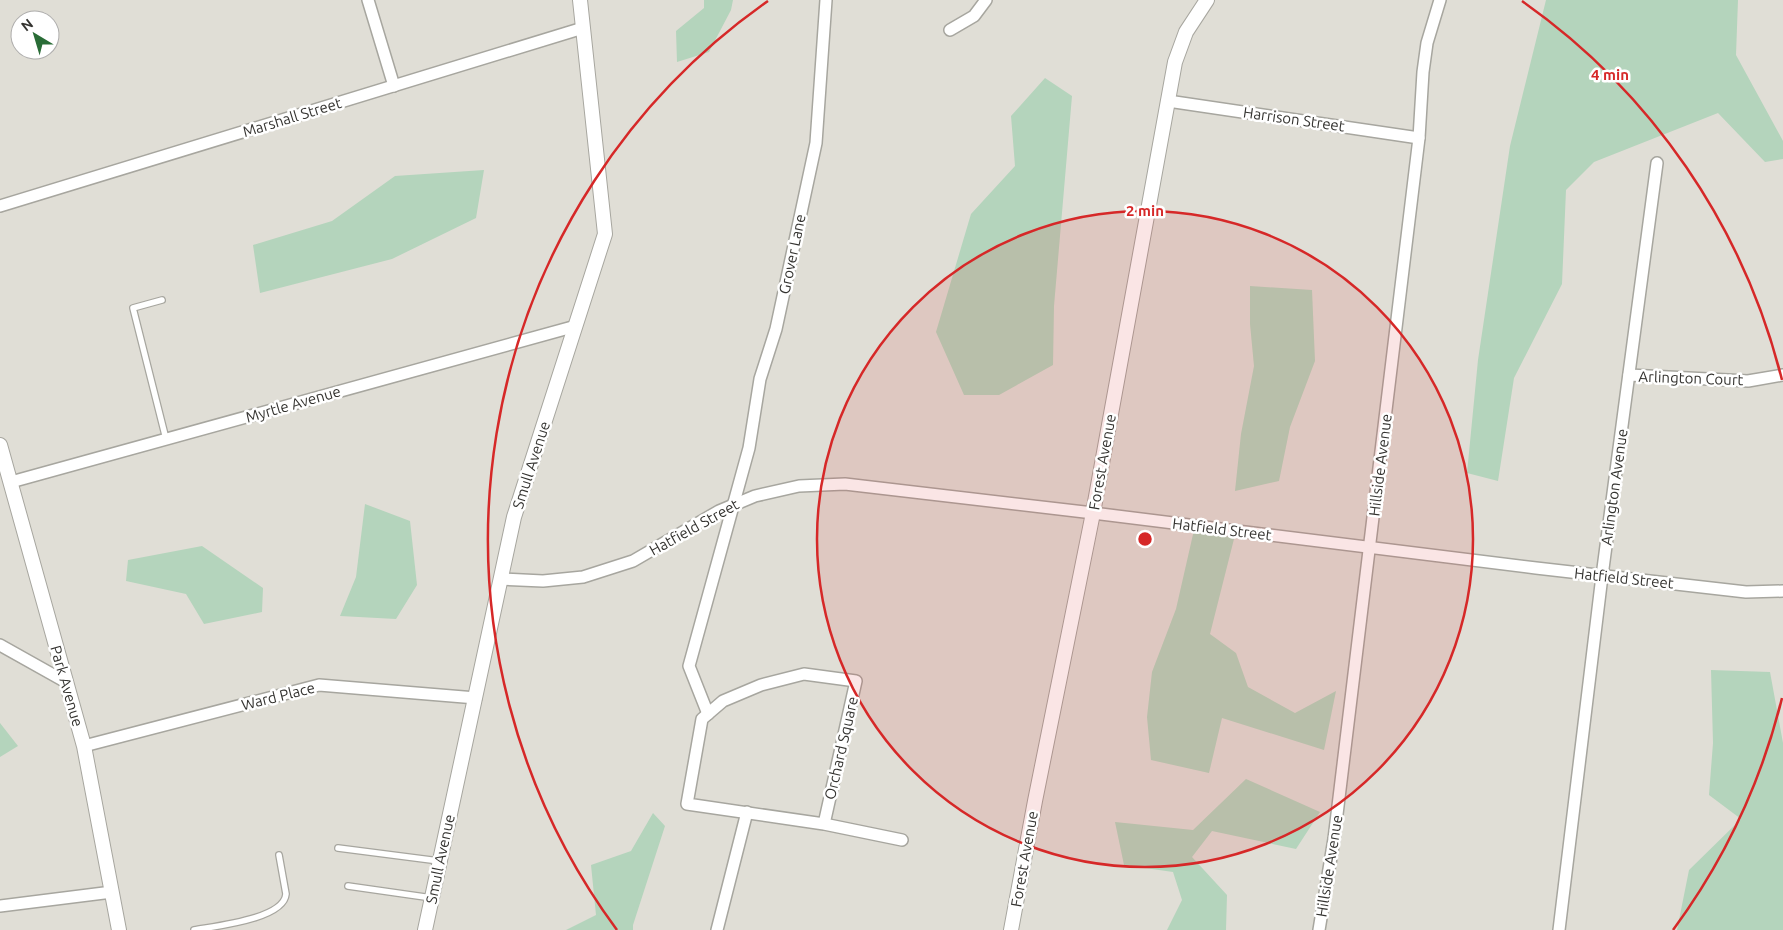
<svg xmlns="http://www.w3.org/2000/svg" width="1783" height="930" viewBox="0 0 1783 930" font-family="Ubuntu,sans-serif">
	<rect width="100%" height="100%" fill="#e0ded6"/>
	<g fill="#b4d4bc">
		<polygon points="704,0 733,0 731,10 709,52 677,62 676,31 704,8"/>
		<polygon points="1546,0 1738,0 1736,55 1783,141 1783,159 1765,162 1718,113 1594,162 1566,190 1562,284 1514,378 1498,481 1467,473 1478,360 1510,146"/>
		<polygon points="1045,78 1072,96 1054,306 1053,365 999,395 964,395 936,332 971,214 1015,166 1011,116"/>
		<polygon points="484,170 476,218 392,259 260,293 253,245 332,221 395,176"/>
		<polygon points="1250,286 1312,290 1315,361 1290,427 1279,481 1235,491 1241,434 1254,366 1250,324"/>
		<polygon points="365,504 410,521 417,585 396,619 340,616 356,577"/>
		<polygon points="1194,530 1235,535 1210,634 1236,653 1248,687 1295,713 1336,691 1324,750 1222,718 1209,773 1151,760 1147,717 1152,672 1176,609"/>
		<polygon points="202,546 263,588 262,612 204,624 186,594 126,581 128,560"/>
		<polygon points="1711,670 1770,672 1783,743 1783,930 1677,930 1689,870 1741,819 1709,795 1713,743"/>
		<polygon points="0,723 18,746 0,757"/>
		<polygon points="1246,779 1320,812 1296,849 1212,831 1192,857 1227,895 1226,930 1167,930 1182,900 1173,872 1124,865 1115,822 1193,830"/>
		<polygon points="653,813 665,826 633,925 633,930 566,930 596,915 591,865 631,851"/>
	</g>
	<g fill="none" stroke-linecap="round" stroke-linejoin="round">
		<g stroke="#a7a69f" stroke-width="8">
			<g id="service">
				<polyline points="162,300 133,308 166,439"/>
				<polyline points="338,848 439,861"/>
				<polyline points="348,886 432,898"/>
				<path d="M 194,930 C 216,926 284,919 286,894 L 279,855"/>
			</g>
		</g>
		<g stroke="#a7a69f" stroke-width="14">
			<g id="minor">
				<polyline points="368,0 394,86"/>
				<polyline points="950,30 974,16 986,0"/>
				<polyline points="1168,101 1419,138"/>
				<polyline points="0,206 583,28"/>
				<polyline points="1629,375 1748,381 1783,375"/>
				<polyline points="11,482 576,326"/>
				<polyline points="500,579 543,581 583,577 633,561 719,511 755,496 799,486 845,484 1093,513 1536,568 1746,592 1783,591"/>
				<polyline points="0,645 66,682"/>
				<polyline points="708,714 689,666 749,448 760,379 776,329 816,143 826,0"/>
				<polyline points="84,746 319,685 476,698"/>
				<polyline points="824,824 856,681 804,674 761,685 723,701 702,719 687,804 824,824 902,840"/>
				<polyline points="0,906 112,892"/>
				<polyline points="717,930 747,812"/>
				<polyline points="1319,930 1334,839 1419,138 1423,72 1427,43 1440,0"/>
				<polyline points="1559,930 1602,576 1657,163"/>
			</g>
		</g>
		<g stroke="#a7a69f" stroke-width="16">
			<g id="tertiary">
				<polyline points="0,445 84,746 119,930"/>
				<polyline points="425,930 514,517 605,234 580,0"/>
				<polyline points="1011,930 1035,801 1093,513 1175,62 1186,32 1207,0"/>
			</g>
		</g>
		<use href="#service" stroke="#fff" stroke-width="5.5"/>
		<use href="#minor" stroke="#fff" stroke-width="11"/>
		<use href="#tertiary" stroke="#fff" stroke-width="14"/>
	</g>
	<circle cx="1145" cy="539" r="328" fill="#d62828" fill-opacity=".12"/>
	<g fill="none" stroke="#d62828" stroke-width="2.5">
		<circle cx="1145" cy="539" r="328"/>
		<path d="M1782 698A657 657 0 0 1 1673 930M617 930A657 657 0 0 1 768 1M1522 1A657 657 0 0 1 1782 380"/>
	</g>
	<g text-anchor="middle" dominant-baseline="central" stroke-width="5" stroke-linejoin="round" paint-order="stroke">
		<g font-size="15" fill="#343330" stroke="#fff">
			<text transform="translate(292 117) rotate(-17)">Marshall Street</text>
			<text transform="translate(1294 119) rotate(8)">Harrison Street</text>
			<text transform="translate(792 254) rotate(-78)">Grover Lane</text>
			<text transform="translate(1691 378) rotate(2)">Arlington Court</text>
			<text transform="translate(293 404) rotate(-16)">Myrtle Avenue</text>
			<text transform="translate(1102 462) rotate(-80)">Forest Avenue</text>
			<text transform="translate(531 465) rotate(-72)">Smull Avenue</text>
			<text transform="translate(1380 465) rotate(-83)">Hillside Avenue</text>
			<text transform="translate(1614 487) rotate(-82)">Arlington Avenue</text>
			<text transform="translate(694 527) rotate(-29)">Hatfield Street</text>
			<text transform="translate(1222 529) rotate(7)">Hatfield Street</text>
			<text transform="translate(1624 578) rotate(6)">Hatfield Street</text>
			<text transform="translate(67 686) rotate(74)">Park Avenue</text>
			<text transform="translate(278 696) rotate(-14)">Ward Place</text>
			<text transform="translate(841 748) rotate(-77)">Orchard Square</text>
			<text transform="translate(440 859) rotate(-78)">Smull Avenue</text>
			<text transform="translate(1024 859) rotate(-80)">Forest Avenue</text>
			<text transform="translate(1329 866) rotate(-81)">Hillside Avenue</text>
		</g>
	</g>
	<circle cx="1145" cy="539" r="8" fill="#d62828" stroke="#fff" stroke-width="2.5"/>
	<g font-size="15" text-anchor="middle" font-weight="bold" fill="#d62828" stroke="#fff" stroke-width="5" stroke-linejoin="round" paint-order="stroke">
		<text x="1610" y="80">4 min</text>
		<text x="1145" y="216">2 min</text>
	</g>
	<g transform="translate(35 35) rotate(322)"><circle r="24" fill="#ffffff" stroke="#aeadac"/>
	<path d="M0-4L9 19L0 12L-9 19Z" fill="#296c36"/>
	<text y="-8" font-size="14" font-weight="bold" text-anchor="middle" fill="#343330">N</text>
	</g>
</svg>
